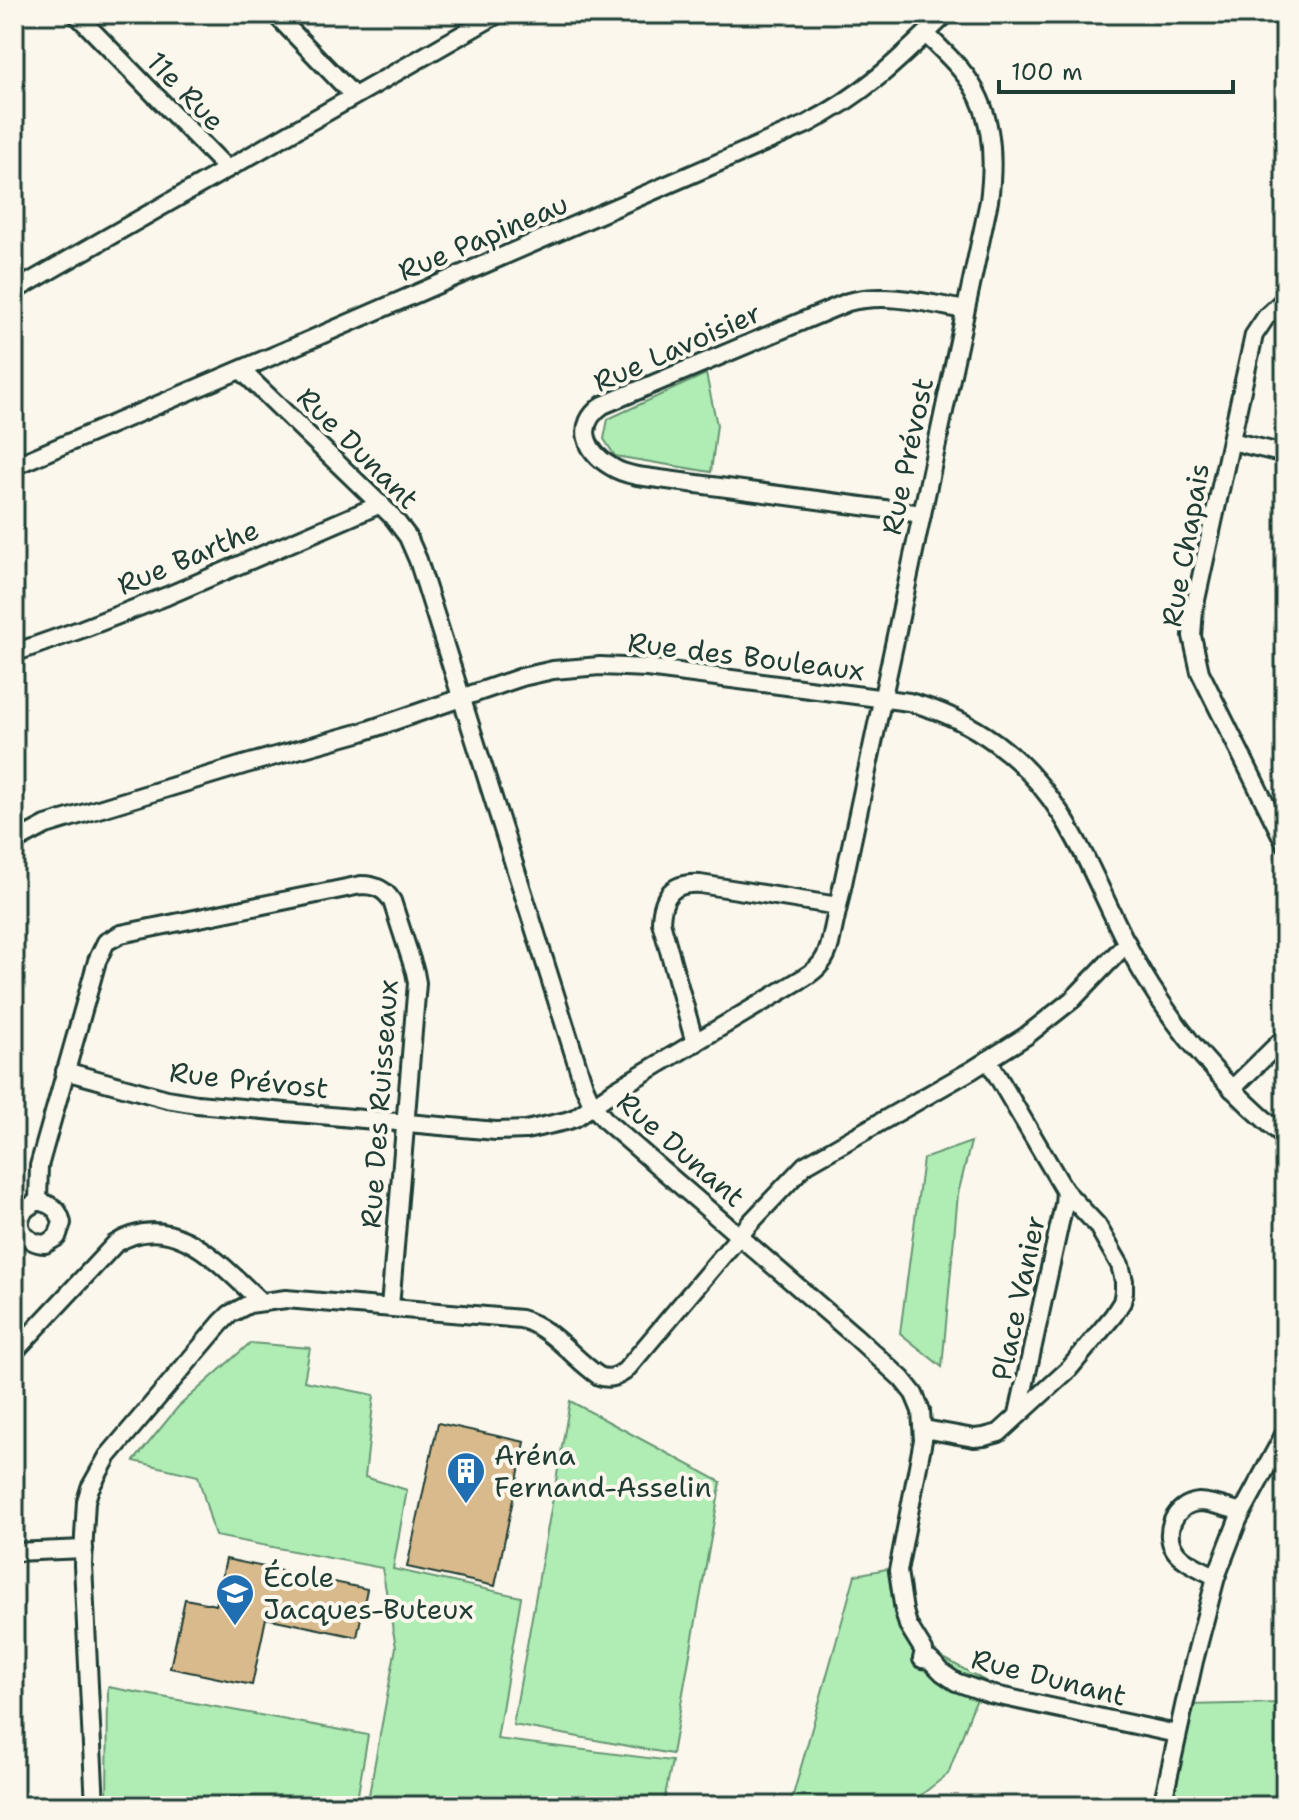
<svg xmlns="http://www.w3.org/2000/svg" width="1299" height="1820" viewBox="0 0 1299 1820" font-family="'Shantell Sans',sans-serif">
	<rect width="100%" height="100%" fill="#fbf7ec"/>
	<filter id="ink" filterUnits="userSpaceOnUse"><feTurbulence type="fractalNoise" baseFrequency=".0125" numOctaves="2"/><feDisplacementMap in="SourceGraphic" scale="16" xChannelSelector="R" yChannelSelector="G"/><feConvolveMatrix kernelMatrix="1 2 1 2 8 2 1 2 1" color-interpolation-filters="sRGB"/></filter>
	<g filter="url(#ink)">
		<g fill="#afedb4" stroke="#679574" stroke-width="2">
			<polygon points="706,374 717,425 711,472 615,456 604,439 608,419"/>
			<polygon points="971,1142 958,1194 942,1367 900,1333 923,1159"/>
			<polygon points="250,1343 310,1348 304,1381 374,1395 365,1477 407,1490 393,1569 521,1597 497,1739 672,1761 663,1806 367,1806 396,1647 382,1568 215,1536 198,1476 134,1461 178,1407"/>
			<polygon points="570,1401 721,1482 672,1754 513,1725"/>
			<polygon points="897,1567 929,1650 987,1682 973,1707 948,1774 907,1806 790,1806 855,1575"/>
			<polygon points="108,1687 368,1735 356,1806 107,1806"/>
			<polygon points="1285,1703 1285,1806 1168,1806 1185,1705"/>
		</g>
		<g fill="#d8ba8c" stroke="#1f3d34" stroke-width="2">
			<polygon points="438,1423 525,1442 495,1586 407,1567"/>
			<polygon points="226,1559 367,1589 357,1637 266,1618 252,1685 170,1668 185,1599 216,1605"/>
		</g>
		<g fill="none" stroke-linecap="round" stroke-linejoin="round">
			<g stroke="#1f3d34" stroke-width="22">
				<g id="minor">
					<polyline points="76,14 227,169"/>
					<polyline points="275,14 354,96"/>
					<polyline points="14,291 498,14"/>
					<polyline points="1285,299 1266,317 1254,335 1194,609 1192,636 1200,672 1285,843"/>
					<polyline points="241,370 392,516 408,537 418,560 584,1086 593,1106 607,1122 856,1337 902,1379 914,1394 921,1411 923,1440 898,1571 904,1611 908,1625 924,1651 922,1659 930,1660 943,1673 956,1682 990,1694 1177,1734"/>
					<polyline points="1231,441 1285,454"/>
					<path d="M 14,466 L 282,352 L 805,125 C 864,95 900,59 946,14"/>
					<path d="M 922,514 L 637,476 C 628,474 619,472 612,467 C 586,452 574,425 603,405 L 848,302 C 887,292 926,303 965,310"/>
					<polyline points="14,653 82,629 167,596 381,504"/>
					<path d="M 14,842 L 46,825 L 243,765 L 362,732 L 522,677 L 553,670 L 600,666 L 647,668 L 909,702 C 940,710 970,724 996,743 C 1075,801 1095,891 1142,972 C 1179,1034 1229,1091 1285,1137"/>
					<path d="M 695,1043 L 661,922 C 662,896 672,882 700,884 L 838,906"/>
					<path d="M 65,1071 L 167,1099 L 197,1104 L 496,1131 L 526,1130 L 566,1121 L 575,1118 L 615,1090 L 805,977 C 818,969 826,960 830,944 L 989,201 C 995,155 993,107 961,70 C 950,57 938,46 926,34"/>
					<polyline points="1232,1089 1285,1037"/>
					<path d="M 38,1201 L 39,1166 L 97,961 L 106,942 L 121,934 L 361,885 C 375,885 385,889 392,901 L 415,972 L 417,983 L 390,1307"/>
					<path d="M 38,1201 C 52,1205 59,1209 62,1223 L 57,1237 L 45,1244 C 26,1244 10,1224 27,1208 C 28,1207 37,1202 38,1201 Z"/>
					<path d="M 14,1352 L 115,1244 C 173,1207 221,1265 260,1301"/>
					<polyline points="1018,1414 1064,1204 1065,1191"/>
					<polyline points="924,1429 974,1438 984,1437 999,1433 1069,1369 1113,1316 1122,1302 1124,1292 1124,1281 1120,1265 1097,1225 1065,1191 988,1060"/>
					<polyline points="14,1552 84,1549"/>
					<path d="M 1216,1577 C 1204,1570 1187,1564 1178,1554 C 1160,1535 1174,1504 1199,1502 C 1213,1502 1229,1509 1242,1512"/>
					<path d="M 95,1806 L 83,1565 L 84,1536 L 86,1501 L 90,1488 L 108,1456 L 221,1323 L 230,1314 L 249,1304 L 286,1299 L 521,1319 C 553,1328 572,1358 599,1376 C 609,1380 616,1377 625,1371 L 751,1222 L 805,1165 L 972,1070 L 1026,1036 L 1073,999 L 1127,943"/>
					<polyline points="1162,1806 1194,1661 1216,1577 1238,1520 1285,1433"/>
				</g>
			</g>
			<use href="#minor" stroke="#fbf7ec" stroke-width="16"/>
		</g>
	</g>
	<defs>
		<g id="building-pin" transform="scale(2)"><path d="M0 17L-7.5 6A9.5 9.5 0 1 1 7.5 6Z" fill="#1f6fb2" stroke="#fbf7ec"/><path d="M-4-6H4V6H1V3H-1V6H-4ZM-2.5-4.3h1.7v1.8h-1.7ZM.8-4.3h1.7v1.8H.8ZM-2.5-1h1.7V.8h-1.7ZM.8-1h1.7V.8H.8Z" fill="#fff"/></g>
		<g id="school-pin" transform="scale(2)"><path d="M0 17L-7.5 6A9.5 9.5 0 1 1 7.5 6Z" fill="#1f6fb2" stroke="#fbf7ec"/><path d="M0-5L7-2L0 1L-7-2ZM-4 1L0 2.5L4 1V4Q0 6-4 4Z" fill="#fff"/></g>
	</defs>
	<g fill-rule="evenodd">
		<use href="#building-pin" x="466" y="1471"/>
		<use href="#school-pin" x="235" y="1593"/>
	</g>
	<g text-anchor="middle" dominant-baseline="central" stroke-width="8" stroke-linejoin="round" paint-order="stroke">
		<g font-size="28" fill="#1f3d34" stroke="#fbf7ec">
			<text transform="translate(186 91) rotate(46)">11e Rue</text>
			<text transform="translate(483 237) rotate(-23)">Rue Papineau</text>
			<text transform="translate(677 347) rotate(-24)">Rue Lavoisier</text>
			<text transform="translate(358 448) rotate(45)">Rue Dunant</text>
			<text transform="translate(907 456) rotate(-78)">Rue Prévost</text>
			<text transform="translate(1185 545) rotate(-80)">Rue Chapais</text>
			<text transform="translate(188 557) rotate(-23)">Rue Barthe</text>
			<text transform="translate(746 656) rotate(7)">Rue des Bouleaux</text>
			<text transform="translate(249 1080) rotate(6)">Rue Prévost</text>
			<text transform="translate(379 1104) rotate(-86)">Rue Des Ruisseaux</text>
			<text transform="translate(681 1149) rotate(41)">Rue Dunant</text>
			<text transform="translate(1018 1298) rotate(-78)">Place Vanier</text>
			<text transform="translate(1049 1677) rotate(14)">Rue Dunant</text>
		</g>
		<g font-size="28" fill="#1f3d34" stroke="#fbf7ec" text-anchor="start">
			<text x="494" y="1455">Aréna<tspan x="494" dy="32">Fernand-Asselin</tspan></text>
			<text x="263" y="1577">École<tspan x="263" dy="32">Jacques-Buteux</tspan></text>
		</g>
	</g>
	<rect width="1299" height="1820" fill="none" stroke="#fbf7ec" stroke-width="48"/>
	<rect x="24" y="24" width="1251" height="1772" fill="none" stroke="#1f3d34" stroke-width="3" filter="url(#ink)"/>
	<path d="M999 80v12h234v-12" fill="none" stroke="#1f3d34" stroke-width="4"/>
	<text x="1011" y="80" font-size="24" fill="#1f3d34" stroke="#fbf7ec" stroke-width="6" paint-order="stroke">100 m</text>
</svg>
